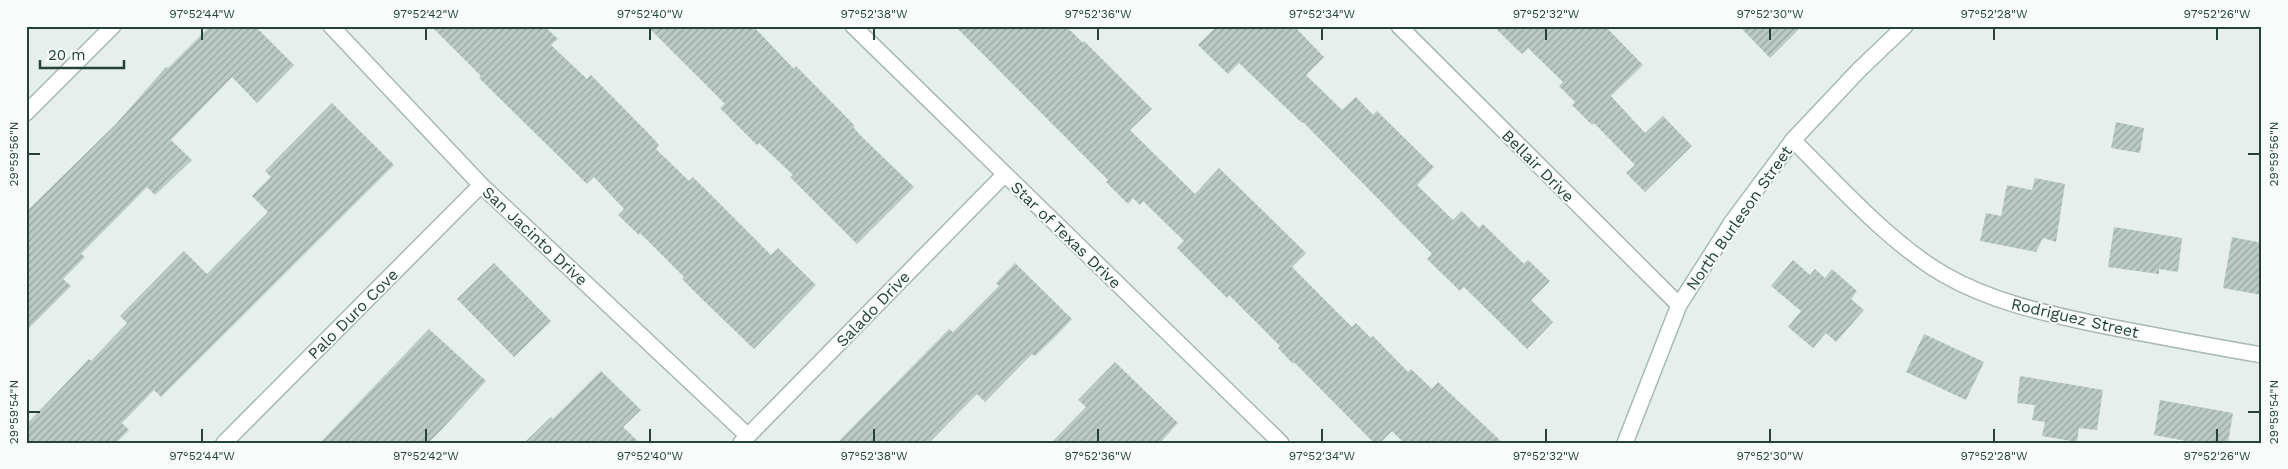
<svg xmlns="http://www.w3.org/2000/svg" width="2288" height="469" viewBox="0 0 2288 469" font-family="'Work Sans',sans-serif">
	<defs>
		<pattern id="building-hatch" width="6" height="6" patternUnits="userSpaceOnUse" patternTransform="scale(1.25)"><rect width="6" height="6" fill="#bbcac4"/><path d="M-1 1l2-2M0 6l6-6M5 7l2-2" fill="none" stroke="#98a6a0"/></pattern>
	</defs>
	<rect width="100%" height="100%" fill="#e6efeb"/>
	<g fill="url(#building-hatch)">
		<polygon points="210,26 255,26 294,65 257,103 232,77 171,140 192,160 155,195 147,187 81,254 85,257 63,279 71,286 26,331 26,212 116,124 166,67 168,68"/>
		<polygon points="431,26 544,26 558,39 551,45 587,79 591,75 652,137 659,145 656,149 689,181 693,177 771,255 778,248 816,285 754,349 702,299 682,279 684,277 640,233 639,235 618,215 624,209 594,177 587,184 479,78 481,76"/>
		<polygon points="647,26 753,26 794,69 796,66 855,126 853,127 862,137 914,187 857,244 790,177 793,175 759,143 757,145 720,108 725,104"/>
		<polygon points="955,26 1066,26 1083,43 1084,41 1152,109 1130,130 1195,194 1219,168 1306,253 1292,267 1352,327 1356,323 1371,338 1373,336 1408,372 1411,369 1432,389 1438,382 1503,443 1404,443 1392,431 1380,443 1374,443 1294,362 1293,364 1278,348 1280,346 1229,295 1227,298 1177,248 1184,241 1143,201 1140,205 1133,198 1128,204 1106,182 1108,180"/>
		<polygon points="1217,26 1294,26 1324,57 1306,75 1342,110 1356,97 1373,115 1377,111 1434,167 1417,185 1453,220 1462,211 1479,228 1483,224 1524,264 1528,260 1550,281 1531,300 1553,322 1527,349 1464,287 1460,291 1427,259 1432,254 1303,122 1302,123 1239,63 1228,74 1198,45"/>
		<polygon points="1493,26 1605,26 1643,65 1611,96 1645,133 1663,116 1692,146 1645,192 1626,173 1635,165 1594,123 1592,125 1572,105 1575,102 1559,86 1563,82 1528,48 1522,54"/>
		<polygon points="1739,26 1802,26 1770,58"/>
		<polygon points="332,103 394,165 161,397 154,390 122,423 129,430 116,443 26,443 26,425 89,359 91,361 127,323 120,316 184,251 207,274 268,212 252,196 271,177 265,171"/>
		<polygon points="2116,122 2144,128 2140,153 2111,148"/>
		<polygon points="2035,178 2065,184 2056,242 2043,238 2036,252 1980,241 1986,213 2001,216 2007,185 2032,190"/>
		<polygon points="2114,227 2182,238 2178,272 2159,269 2159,274 2108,267"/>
		<polygon points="2232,237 2262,243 2262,295 2223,288"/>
		<polygon points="1793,260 1810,275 1815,269 1825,278 1832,269 1857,291 1851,299 1864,310 1836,342 1826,333 1813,348 1788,327 1801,311 1771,286"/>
		<polygon points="494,263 551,321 514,357 457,299"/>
		<polygon points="1015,263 1072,319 1056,336 1035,356 1032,354 985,402 977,394 929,443 837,443 949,329 953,332 999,286 996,283"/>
		<polygon points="429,329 486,381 442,429 428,443 320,443"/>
		<polygon points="1924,334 1984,362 1966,400 1906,372"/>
		<polygon points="1115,362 1178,423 1160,443 1051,443 1086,407 1078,400"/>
		<polygon points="601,371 641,410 623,427 640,443 524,443 551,417 553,419"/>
		<polygon points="2020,376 2103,390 2097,430 2079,428 2077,442 2042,436 2045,422 2032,420 2035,405 2017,403"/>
		<polygon points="2160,400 2233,413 2228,443 2197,443 2154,435"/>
	</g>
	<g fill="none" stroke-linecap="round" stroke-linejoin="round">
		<g stroke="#a8b8b2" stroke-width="18">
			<g id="street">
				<polyline points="331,26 481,185 748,436"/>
				<polyline points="853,26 1281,443"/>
				<polyline points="1399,26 1679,305"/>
				<polyline points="26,113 113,26"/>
				<path d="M 1793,140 C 1837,184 1890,243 1943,274 C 1993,303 2049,314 2105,326 C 2157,336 2209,346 2262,355"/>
				<polyline points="224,443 481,185"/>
				<polyline points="741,443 1004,175"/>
			</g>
		</g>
		<g stroke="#a4bbb3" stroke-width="18">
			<polyline id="secondary" points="1625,443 1679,305 1732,222 1793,140 1859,70 1905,26"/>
		</g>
		<use href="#street" stroke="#fff" stroke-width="15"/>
		<use href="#secondary" stroke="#fff" stroke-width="15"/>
	</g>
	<path fill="none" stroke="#24423a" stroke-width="2" d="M 202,28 L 202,40M 426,28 L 426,40M 650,28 L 650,40M 874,28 L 874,40M 1098,28 L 1098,40M 1322,28 L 1322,40M 1546,28 L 1546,40M 1770,28 L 1770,40M 1994,28 L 1994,40M 2217,28 L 2217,40M 28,154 L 40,154M 2248,154 L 2260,154M 28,412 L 40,412M 2248,412 L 2260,412M 202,429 L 202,442M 426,429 L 426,442M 650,429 L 650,442M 874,429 L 874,442M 1098,429 L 1098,442M 1322,429 L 1322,442M 1546,429 L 1546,442M 1770,429 L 1770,442M 1994,429 L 1994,442M 2217,429 L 2217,442"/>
	<g text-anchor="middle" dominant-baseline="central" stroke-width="4" stroke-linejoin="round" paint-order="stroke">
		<g font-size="16" fill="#24423a" stroke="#f7fbf9">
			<text transform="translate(1538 166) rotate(45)">Bellair Drive</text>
			<text transform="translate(1739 218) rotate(-55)">North Burleson Street</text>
			<text transform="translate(1066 235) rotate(44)">Star of Texas Drive</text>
			<text transform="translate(535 236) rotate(43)">San Jacinto Drive</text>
			<text transform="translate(873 309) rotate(-46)">Salado Drive</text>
			<text transform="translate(353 314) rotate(-45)">Palo Duro Cove</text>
			<text transform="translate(2075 318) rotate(13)">Rodriguez Street</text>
		</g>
	</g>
	<rect width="2288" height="469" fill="none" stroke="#f7fbf9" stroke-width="55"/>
	<path d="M40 60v8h84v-8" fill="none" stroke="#24423a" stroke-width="2.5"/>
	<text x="48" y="60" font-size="15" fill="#24423a" stroke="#f7fbf9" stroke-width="4" paint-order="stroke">20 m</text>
	<rect x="28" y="28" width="2232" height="414" fill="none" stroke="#24423a" stroke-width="2"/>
	<g font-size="12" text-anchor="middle" fill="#24423a">
		<text x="202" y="18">97°52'44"W</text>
		<text x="426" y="18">97°52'42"W</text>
		<text x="650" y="18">97°52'40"W</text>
		<text x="874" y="18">97°52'38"W</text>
		<text x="1098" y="18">97°52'36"W</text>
		<text x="1322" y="18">97°52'34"W</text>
		<text x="1546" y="18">97°52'32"W</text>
		<text x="1770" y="18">97°52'30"W</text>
		<text x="1994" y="18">97°52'28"W</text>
		<text x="2217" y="18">97°52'26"W</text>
		<text transform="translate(14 154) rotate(-90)" y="4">29°59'56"N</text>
		<text transform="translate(2274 154) rotate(-90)" y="4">29°59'56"N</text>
		<text transform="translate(14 412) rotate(-90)" y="4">29°59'54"N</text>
		<text transform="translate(2274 412) rotate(-90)" y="4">29°59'54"N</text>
		<text x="202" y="460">97°52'44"W</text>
		<text x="426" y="460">97°52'42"W</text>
		<text x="650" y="460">97°52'40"W</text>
		<text x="874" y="460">97°52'38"W</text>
		<text x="1098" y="460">97°52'36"W</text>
		<text x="1322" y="460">97°52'34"W</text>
		<text x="1546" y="460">97°52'32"W</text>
		<text x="1770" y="460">97°52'30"W</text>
		<text x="1994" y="460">97°52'28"W</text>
		<text x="2217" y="460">97°52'26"W</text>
	</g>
</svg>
